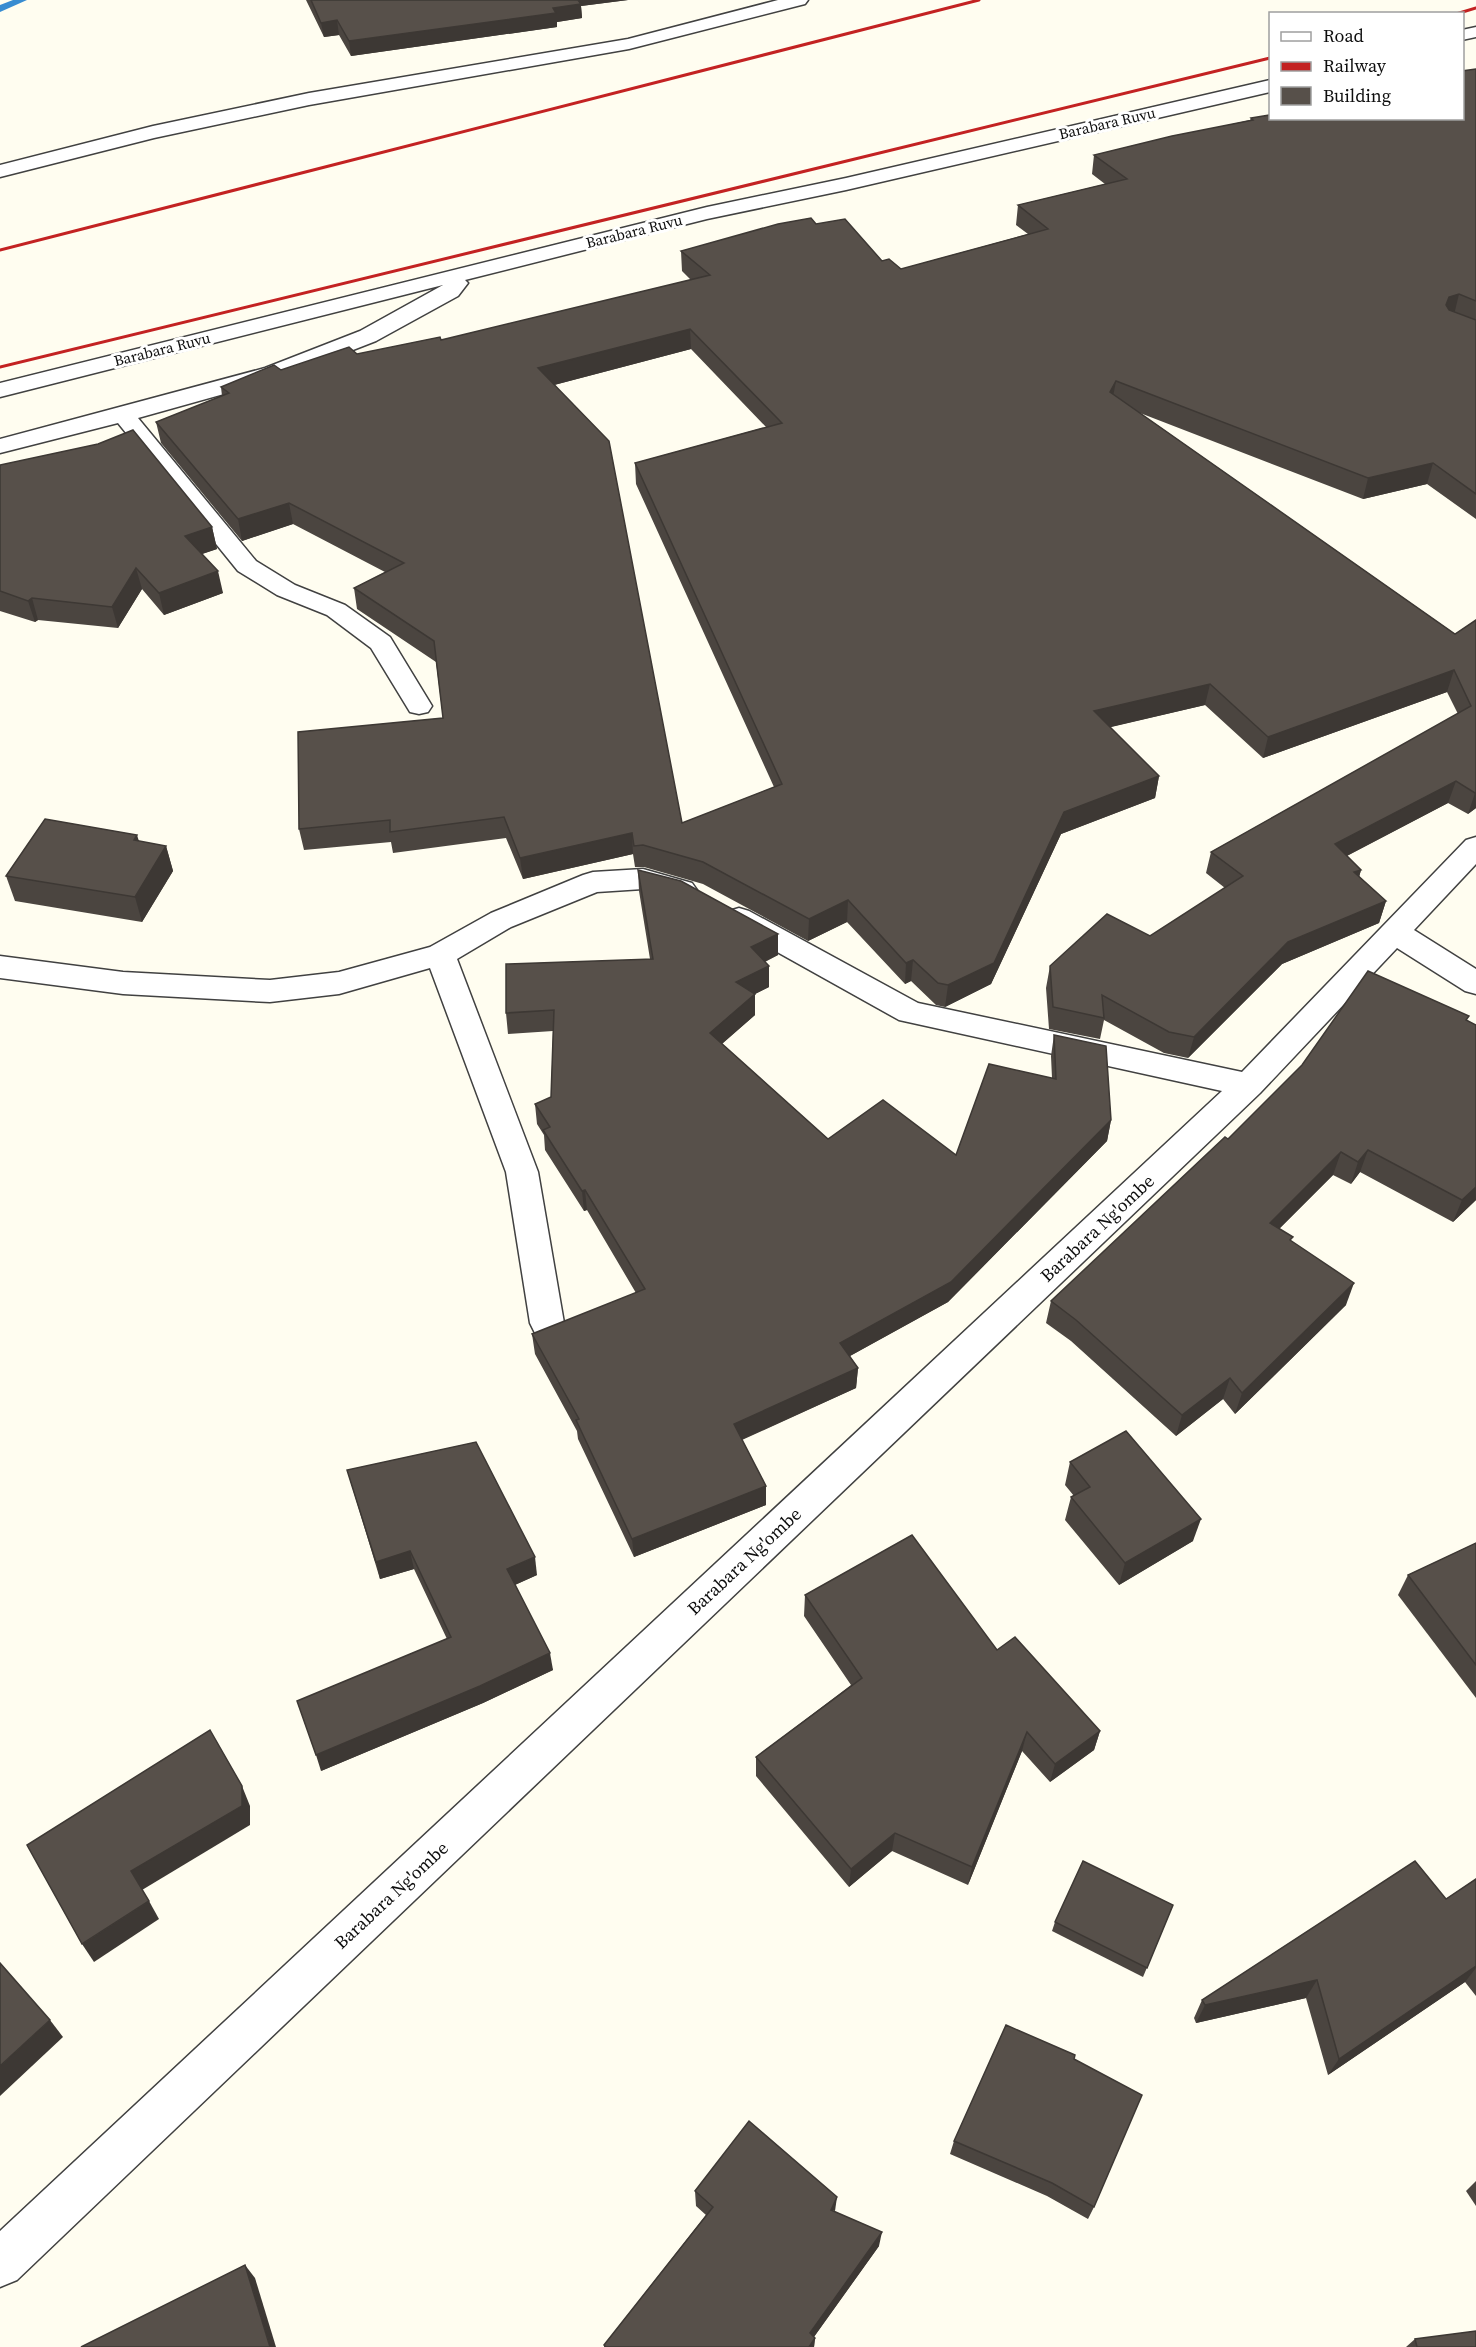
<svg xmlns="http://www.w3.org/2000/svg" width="1476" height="2347" viewBox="0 0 1476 2347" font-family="'Source Serif 4',serif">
	<rect width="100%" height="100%" fill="#fffdf0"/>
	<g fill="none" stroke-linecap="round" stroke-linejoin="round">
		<polygon fill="#388cd1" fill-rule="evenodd" points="13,0 27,0 0,12 0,5"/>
		<g stroke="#414141" stroke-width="3">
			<g id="minor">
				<polygon points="778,0 808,0 805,4 629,49 309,105 154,138 0,177 0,165 153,126 309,93 628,39"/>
				<polygon points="1476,27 1476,37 1462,40 1462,30"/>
				<polygon points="1270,80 1270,92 846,190 707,219 465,280 468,283 458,296 376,341 281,378 138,418 256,561 295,585 345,605 390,637 432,706 428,712 419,714 410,712 371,648 327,615 277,595 238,571 118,423 0,453 0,439 265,368 360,331 443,285 0,397 0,383 707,207 846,178"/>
				<polygon points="1476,837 1476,864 1414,930 1476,969 1476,994 1465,991 1397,948 1260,1093 17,2280 0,2287 0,2231 1222,1091 899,1020 729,925 724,918 729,911 739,908 749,911 918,1003 1242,1072 1466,840"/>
				<polygon points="643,869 692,883 697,890 692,897 682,900 643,889 597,892 511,927 457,959 538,1172 564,1323 559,1333 547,1337 535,1333 530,1323 506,1172 430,968 339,994 270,1002 123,994 0,978 0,956 123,972 270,980 339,972 430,947 491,913 583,875 593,872"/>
			</g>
		</g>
		<use href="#minor" fill="#fff" fill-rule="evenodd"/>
		<g stroke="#c32222" stroke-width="3">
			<polyline points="1456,14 1476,8"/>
			<polyline points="0,250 979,0"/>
			<polyline points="0,367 1270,58"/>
		</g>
	</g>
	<g fill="#4b4540" fill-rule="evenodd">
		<polygon points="306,0 628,0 581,6 582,18 557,22 557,27 351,56 339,35 324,37"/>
		<path d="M 1476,69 L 1476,519 L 1427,484 L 1363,499 L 1140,413 L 1455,634 L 1476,620 L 1476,808 L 1468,814 L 1448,803 L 1347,856 L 1361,870 L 1359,877 L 1386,901 L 1379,923 L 1282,964 L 1188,1058 L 1164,1053 L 1104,1020 L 1100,1039 L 1049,1029 L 1046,988 L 1050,966 L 1150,936 L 1225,888 L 1206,873 L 1211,852 L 1458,714 L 1447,692 L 1263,758 L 1205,705 L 1110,727 L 1159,776 L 1155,798 L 1061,834 L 991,984 L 945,1007 L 936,1005 L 911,981 L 905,984 L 847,922 L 808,941 L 703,884 L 644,867 L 635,867 L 633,854 L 523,879 L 506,838 L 393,853 L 391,842 L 304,850 L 299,829 L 443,718 L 436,662 L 357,609 L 354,588 L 385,572 L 293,524 L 242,541 L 161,443 L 156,422 L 222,396 L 221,387 L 281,370 L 357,354 L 441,340 L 691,280 L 682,271 L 681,251 L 816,224 L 882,261 L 901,269 L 1028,234 L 1016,225 L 1018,205 L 1105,184 L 1092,174 L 1094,155 L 1250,120 L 1251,118 L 1270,118 ZM 691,349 L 766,427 L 635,463 L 636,484 L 774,787 L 682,823 L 554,385 Z"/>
		<polygon points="0,465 212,527 217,549 202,554 223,593 164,615 142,589 118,628 38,620 35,622 0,611"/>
		<polygon points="166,846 173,871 142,922 15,901 6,876"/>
		<polygon points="638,870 778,934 778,955 765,962 769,987 755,994 755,1015 722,1044 828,1139 956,1155 1052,1078 1051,1056 1054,1035 1111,1120 1107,1141 948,1302 850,1356 858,1368 856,1388 742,1440 766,1486 766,1505 634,1557 578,1439 577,1431 535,1354 532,1334 636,1293 587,1210 584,1211 545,1150 544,1135 537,1124 535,1104 551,1097 553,1031 508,1034 506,1013 650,959 639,891"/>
		<polygon points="1467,1020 1476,1025 1476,1200 1453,1222 1360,1172 1351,1184 1333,1175 1279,1229 1292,1242 1346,1305 1235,1414 1223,1399 1176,1436 1071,1341 1046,1323 1051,1301 1228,1139"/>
		<polygon points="1070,1462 1193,1541 1119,1585 1065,1520 1071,1497 1074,1496 1065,1485"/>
		<polygon points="347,1470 537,1575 515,1585 553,1670 483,1703 321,1771 447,1639 414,1569 380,1579"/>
		<polygon points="1476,1543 1476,1698 1398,1595 1408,1575"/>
		<polygon points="805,1595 997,1650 1100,1731 1094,1750 1050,1782 1022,1751 968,1885 892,1851 849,1887 756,1776 756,1757 851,1685 804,1616"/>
		<polygon points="1476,1879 1476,1996 1465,1982 1328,2075 1306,1998 1196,2023 1194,2018 1202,2000 1446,1899"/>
		<polygon points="1173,1905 1143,1977 1052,1931 1055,1922"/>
		<polygon points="1074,2059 1094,2207 1088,2219 1047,2196 950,2154 954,2141"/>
		<polygon points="1476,2181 1476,2206 1466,2191"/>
		<polygon points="695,2191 835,2212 879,2246 814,2337 815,2338 814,2347 604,2347 604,2345 706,2215 696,2206"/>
		<polygon points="1415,2339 1476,2347 1406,2347"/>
	</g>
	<g fill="#3d3834">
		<polygon points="573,0 628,0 581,6 582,18 557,22 557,27 351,56 349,41 553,8"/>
		<polygon points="337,20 339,35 324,37 321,23"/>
		<polygon points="1459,294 1454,315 1443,318 1446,305 1449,297"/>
		<polygon points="690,329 691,349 539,389 538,368"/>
		<polygon points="1116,381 1112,402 1110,392"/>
		<polygon points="1433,463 1427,484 1363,499 1368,478"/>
		<polygon points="289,503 293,524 242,541 238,519"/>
		<polygon points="212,527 217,549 190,558 185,536"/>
		<polygon points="136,568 142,589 118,628 112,607"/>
		<polygon points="218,571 223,593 164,615 159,593"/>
		<polygon points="32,598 38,620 35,622 28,601"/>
		<polygon points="1454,670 1447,692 1263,758 1268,737"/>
		<polygon points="1210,684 1205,705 1090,732 1094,711"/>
		<polygon points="1159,776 1155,798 1061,834 991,984 945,1007 948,985 1064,812"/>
		<polygon points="1456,781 1448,803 1329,865 1335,844"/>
		<polygon points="1476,792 1476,808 1468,814 1475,793"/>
		<polygon points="632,833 633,854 523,879 520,858"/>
		<polygon points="137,835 145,860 134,840"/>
		<polygon points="166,846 173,871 142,922 135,897"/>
		<polygon points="1361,870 1355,891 1354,872"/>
		<polygon points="848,900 847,922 808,941 809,919"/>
		<polygon points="1386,901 1379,923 1282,964 1188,1058 1194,1037 1288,942"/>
		<polygon points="778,934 778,955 751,968 751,947"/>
		<polygon points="913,960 911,981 905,984 906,963"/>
		<polygon points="769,966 769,987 755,994 755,1015 710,1054 710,1033 736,982"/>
		<polygon points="1111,1120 1107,1141 948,1302 839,1362 840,1343"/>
		<polygon points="1368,1150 1360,1172 1351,1184 1358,1162"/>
		<polygon points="1341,1152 1333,1175 1263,1245 1270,1223"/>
		<polygon points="1476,1187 1476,1200 1453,1222 1462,1200"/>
		<polygon points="585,1190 587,1210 584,1211 582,1191"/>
		<polygon points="1354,1283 1346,1305 1235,1414 1242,1393"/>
		<polygon points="858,1368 856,1388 734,1443 734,1424"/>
		<polygon points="1230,1378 1223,1399 1176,1436 1182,1415"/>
		<polygon points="766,1486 766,1505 634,1557 632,1539"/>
		<polygon points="1201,1519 1193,1541 1119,1585 1125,1563"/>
		<polygon points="410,1551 414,1569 380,1579 376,1562"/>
		<polygon points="535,1557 537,1575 510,1587 507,1569"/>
		<polygon points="550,1653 553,1670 483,1703 321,1771 316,1755"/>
		<polygon points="1100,1731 1094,1750 1050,1782 1055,1764"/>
		<polygon points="1027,1732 1022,1751 968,1885 972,1867"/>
		<polygon points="242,1786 250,1806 250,1825 142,1890 131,1871"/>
		<polygon points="895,1833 892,1851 849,1887 851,1869"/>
		<polygon points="149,1901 159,1919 94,1962 82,1944"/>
		<polygon points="1476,1966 1476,1968 1465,1982 1328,2075 1339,2059"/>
		<polygon points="1317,1980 1306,1998 1196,2023 1205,2005"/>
		<polygon points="50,2020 63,2037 0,2096 0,2066"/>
		<polygon points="837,2197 835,2211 831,2210"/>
		<polygon points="882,2232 879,2246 808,2345 810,2333"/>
		<polygon points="245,2265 255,2278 276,2347 270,2347"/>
		<polygon points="815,2338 814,2347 809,2347"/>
	</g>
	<g fill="#57504a" stroke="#3d3834" stroke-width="1.5" fill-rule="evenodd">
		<polygon points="311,0 578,0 581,4 553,8 556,13 349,41 337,20 321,23"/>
		<path d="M 1476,69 L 1476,301 L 1459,294 L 1449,297 L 1446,305 L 1449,310 L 1476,320 L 1476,494 L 1433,463 L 1368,478 L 1116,381 L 1110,392 L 1455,634 L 1476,620 L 1476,792 L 1475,793 L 1456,781 L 1335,844 L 1361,870 L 1354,872 L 1386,901 L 1288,942 L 1194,1037 L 1169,1032 L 1102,995 L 1104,1018 L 1053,1007 L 1050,966 L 1107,914 L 1150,936 L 1243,876 L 1211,852 L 1471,706 L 1454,670 L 1268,737 L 1210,684 L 1094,711 L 1159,776 L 1064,812 L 994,963 L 948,985 L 938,983 L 913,960 L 906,963 L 848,900 L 809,919 L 703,862 L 643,845 L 634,846 L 632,833 L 520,858 L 504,817 L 390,832 L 390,820 L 299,829 L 298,732 L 443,718 L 434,641 L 354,588 L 404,563 L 289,503 L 238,519 L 156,422 L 229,393 L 221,387 L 274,365 L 281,370 L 349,347 L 357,354 L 440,337 L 441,340 L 710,275 L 681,251 L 778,224 L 811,218 L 816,224 L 845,219 L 882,261 L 889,259 L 901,269 L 1048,229 L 1018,205 L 1127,179 L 1094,155 L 1172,136 L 1253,120 L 1251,118 L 1270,115 L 1270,118 L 1462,118 L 1462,71 ZM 690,329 L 782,423 L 635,463 L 782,784 L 682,823 L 609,441 L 538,368 Z"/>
		<polygon points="133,430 212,527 185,536 218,571 159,593 136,568 112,607 32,598 28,601 0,591 0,465 98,444"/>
		<polygon points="45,819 137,835 134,840 166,846 135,897 6,876"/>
		<polygon points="638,870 681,881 778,934 751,947 769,966 736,982 755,994 710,1033 828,1139 883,1100 956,1155 989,1064 1056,1079 1054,1035 1106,1046 1111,1120 951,1282 840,1343 858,1368 734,1424 766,1486 632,1539 576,1420 579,1419 532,1334 645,1289 585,1190 582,1191 543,1130 550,1127 535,1104 551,1097 554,1010 506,1013 506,964 653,959"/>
		<polygon points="1368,971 1469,1016 1466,1020 1476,1025 1476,1187 1462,1200 1368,1150 1358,1162 1341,1152 1270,1223 1293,1237 1290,1240 1354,1283 1242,1393 1230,1378 1182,1415 1076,1320 1051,1301 1225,1137 1228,1139 1302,1065"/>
		<polygon points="1126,1431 1201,1519 1125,1563 1071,1497 1090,1487 1070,1462"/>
		<polygon points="476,1442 535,1557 507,1569 550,1653 480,1686 316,1755 297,1701 451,1637 410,1551 376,1562 347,1470"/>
		<polygon points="912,1535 997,1650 1015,1637 1100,1731 1055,1764 1027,1732 972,1867 895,1833 851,1869 756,1757 862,1678 805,1595"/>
		<polygon points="1476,1543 1476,1665 1408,1575"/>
		<polygon points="210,1730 242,1786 242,1806 131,1871 149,1901 82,1944 27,1845"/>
		<polygon points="1083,1861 1173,1905 1147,1968 1055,1922"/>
		<polygon points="1415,1861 1446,1899 1476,1879 1476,1966 1339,2059 1317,1980 1205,2005 1202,2000"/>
		<polygon points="0,1963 50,2020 0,2066"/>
		<polygon points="1006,2025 1075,2055 1074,2059 1142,2095 1094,2207 1052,2183 954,2141"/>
		<polygon points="749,2121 837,2197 831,2210 882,2232 810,2333 815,2338 809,2347 606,2347 604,2345 713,2207 695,2191"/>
		<polygon points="245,2265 270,2347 81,2347"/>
		<polygon points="1476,2331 1476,2347 1417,2347 1415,2339"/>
	</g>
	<g text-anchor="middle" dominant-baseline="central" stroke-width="6" stroke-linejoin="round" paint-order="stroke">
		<g font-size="15" fill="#0e0e0e" stroke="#fff">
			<text transform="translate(1107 123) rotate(-13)">Barabara Ruvu</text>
			<text transform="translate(634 231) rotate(-14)">Barabara Ruvu</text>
			<text transform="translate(162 349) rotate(-14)">Barabara Ruvu</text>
		</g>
		<g font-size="18" fill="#0e0e0e" stroke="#fff">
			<text transform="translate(1097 1228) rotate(-43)">Barabara Ng'ombe</text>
			<text transform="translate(744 1561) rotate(-43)">Barabara Ng'ombe</text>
			<text transform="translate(391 1895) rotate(-43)">Barabara Ng'ombe</text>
		</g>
	</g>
	<rect x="1269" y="12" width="195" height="108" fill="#ffffff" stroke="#9f9f9f" stroke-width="1.5"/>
	<rect x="1281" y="32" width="30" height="9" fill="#ffffff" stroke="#9f9f9f" stroke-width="1.5"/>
	<text x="1323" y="42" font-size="18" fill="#0e0e0e">Road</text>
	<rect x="1281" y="62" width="30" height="9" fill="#c32222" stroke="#9f9f9f" stroke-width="1.5"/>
	<text x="1323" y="72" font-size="18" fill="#0e0e0e">Railway</text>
	<rect x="1281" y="87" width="30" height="18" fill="#57504a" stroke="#9f9f9f" stroke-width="1.5"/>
	<text x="1323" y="102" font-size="18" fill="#0e0e0e">Building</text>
</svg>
